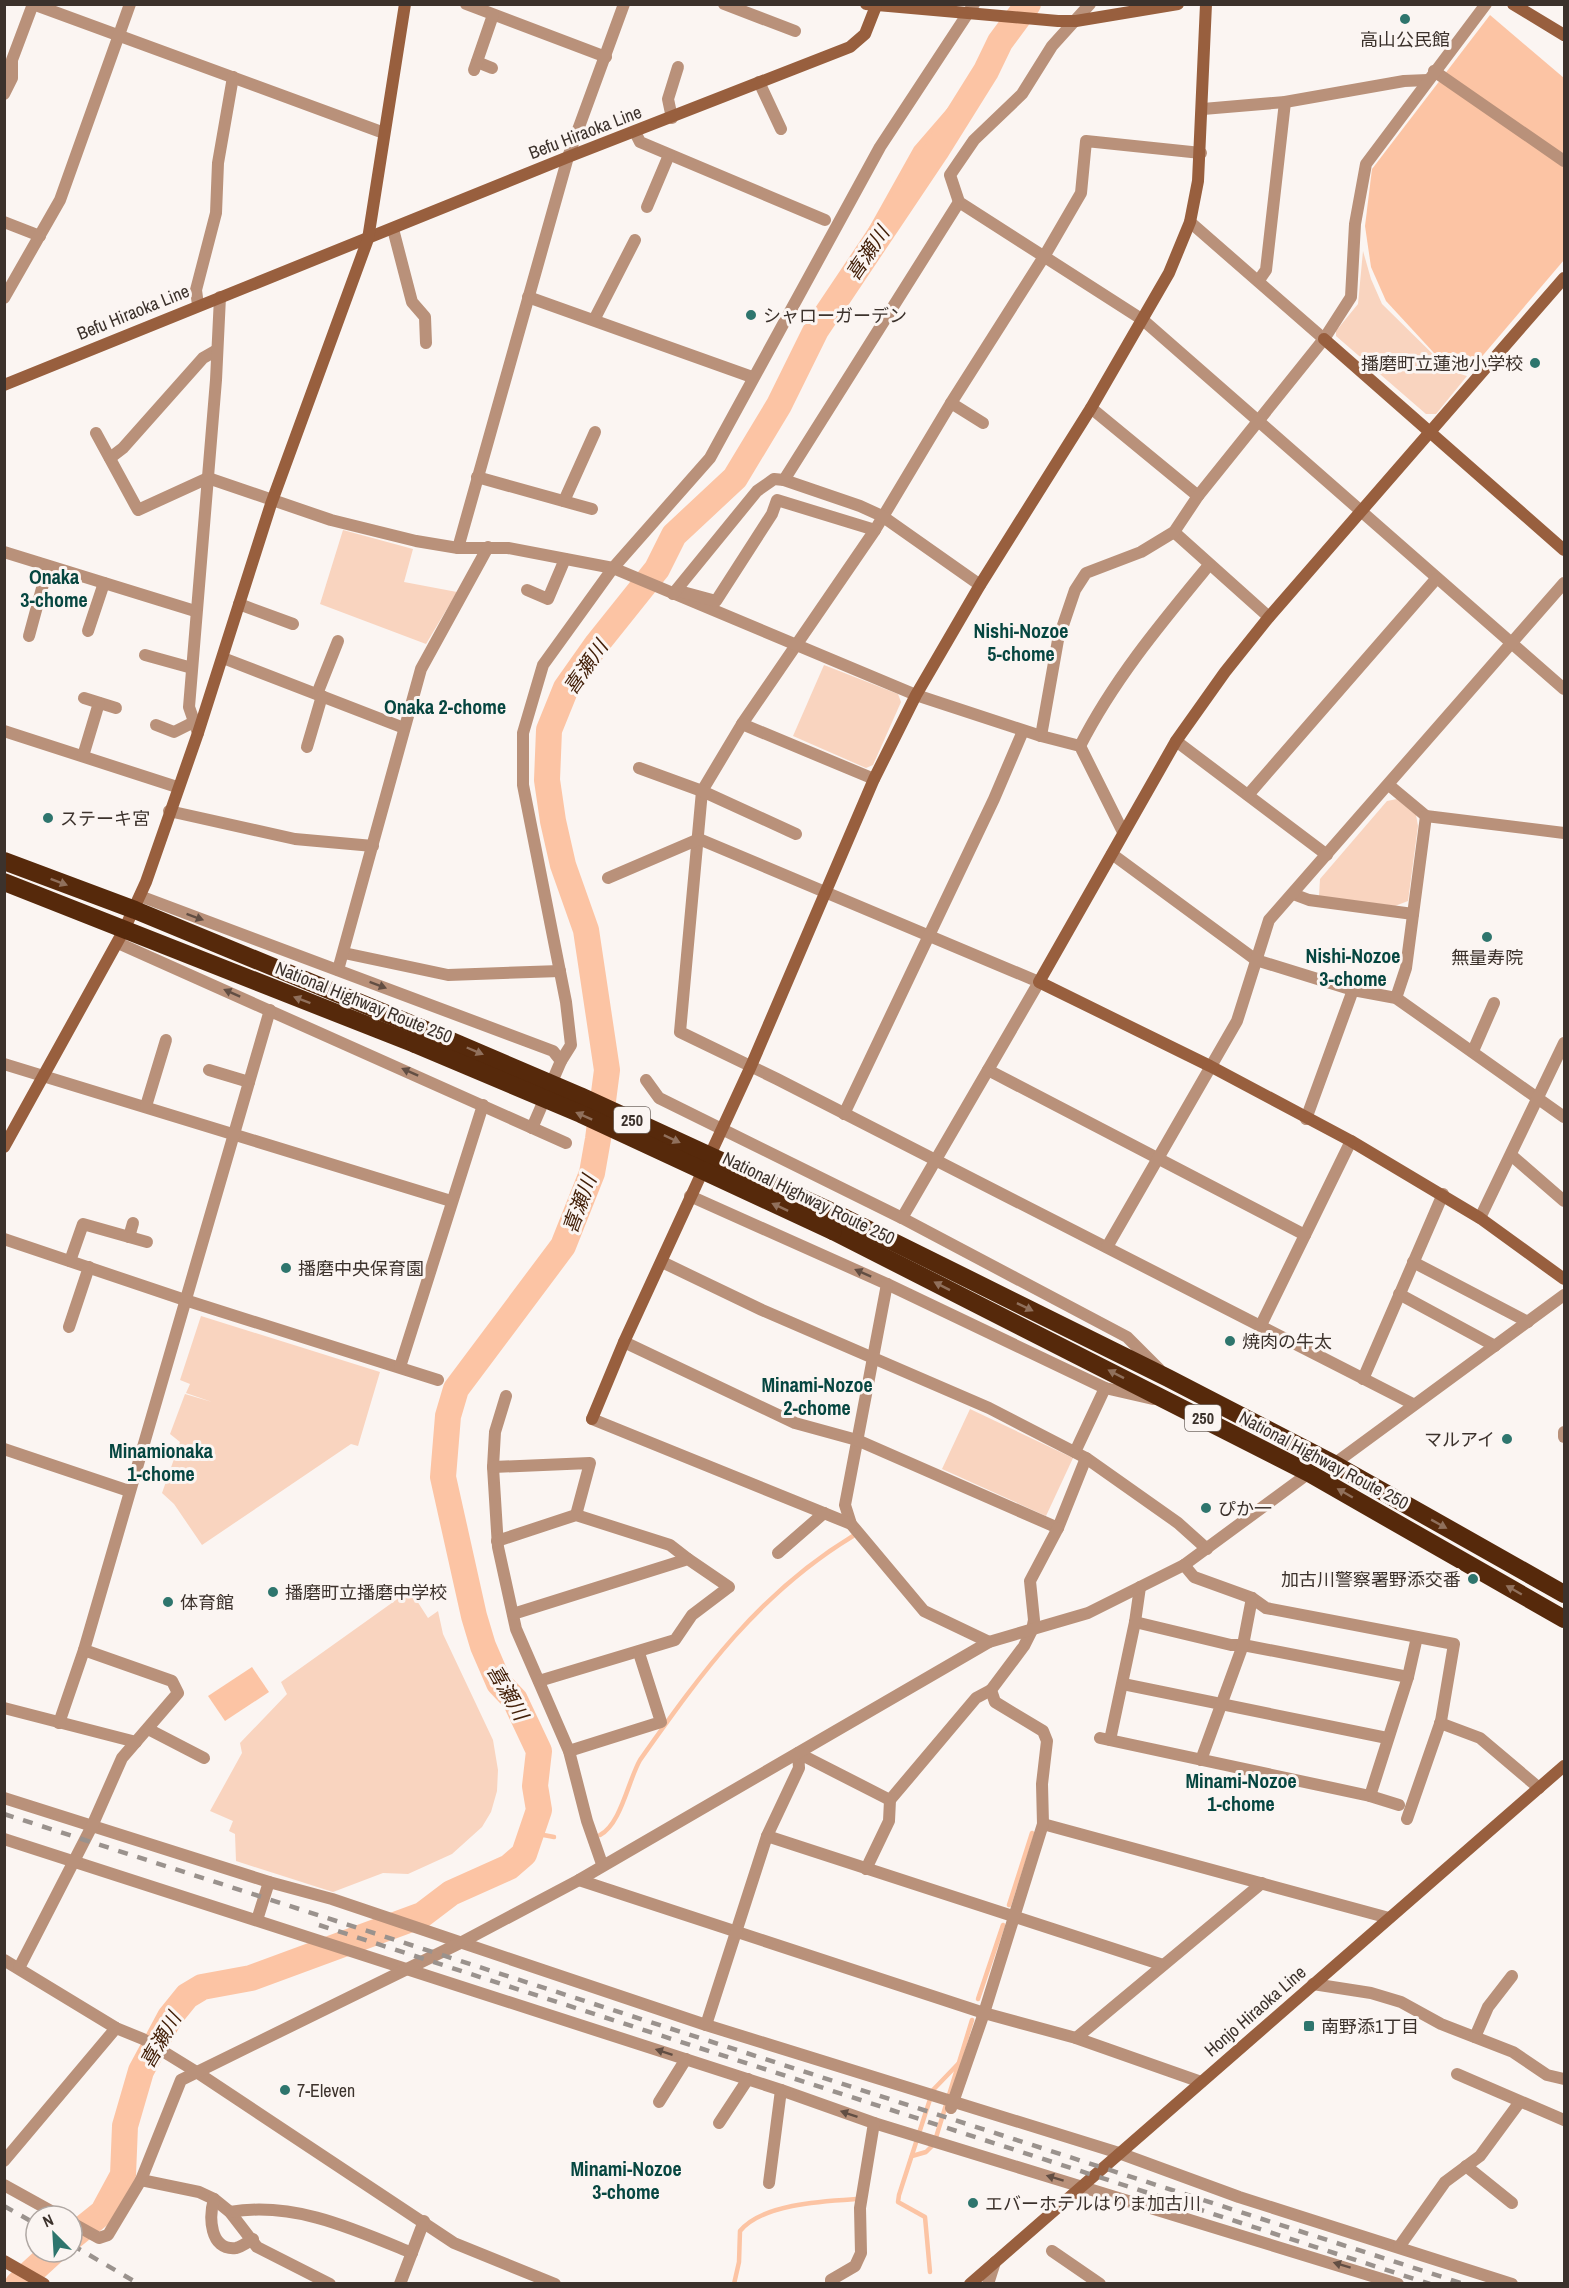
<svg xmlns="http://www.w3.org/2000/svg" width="1569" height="2288" viewBox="0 0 1569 2288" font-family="'Archivo Narrow','Noto Sans JP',sans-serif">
	<rect width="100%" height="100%" fill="#fbf5f2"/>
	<g fill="#f9d4bf">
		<polygon points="1363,251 1371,279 1382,304 1450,371 1467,376 1436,414 1426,414 1336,336 1336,331 1358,304"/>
		<polygon points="343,530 413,549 404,582 457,592 426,644 320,604"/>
		<polygon points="824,665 898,694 901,702 873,765 866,768 793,736"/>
		<polygon points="1397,799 1416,815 1418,826 1408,901 1395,906 1319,896 1320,879 1387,801"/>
		<polygon points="201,1316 380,1372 358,1446 351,1444 202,1545 174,1504 162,1493 180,1442 170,1434 185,1394 212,1402 186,1393 190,1384 180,1380"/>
		<polygon points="970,1409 1073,1458 1046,1516 942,1469"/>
		<polygon points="410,1590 428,1618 438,1611 443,1634 493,1740 498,1770 497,1791 491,1812 482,1827 452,1854 408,1874 383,1873 333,1892 236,1861 235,1834 229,1831 233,1821 210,1811 242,1753 240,1743 287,1694 281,1682"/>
	</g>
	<g fill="#fcc4a4">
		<polygon points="1019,5 1035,5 1000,42 986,71 936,151 855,271 857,249 914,147 965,88"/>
		<polygon points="1490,15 1564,78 1564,260 1467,374 1446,366 1386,301 1371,267 1365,226 1372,169"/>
		<polygon points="252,1667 269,1692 225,1721 208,1696"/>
	</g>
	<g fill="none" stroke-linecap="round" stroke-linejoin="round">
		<g stroke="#fcc4a4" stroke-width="4.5">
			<polyline points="533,1833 554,1837"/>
			<path d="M 600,1835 C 621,1824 628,1781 640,1760 C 702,1672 759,1593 853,1536"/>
			<polyline points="1009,1905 1032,1833"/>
			<polyline points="978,1999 1003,1925"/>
			<polyline points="912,2156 926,2152 934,2144 972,2020"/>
			<polyline points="930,2272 925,2217 898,2202 899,2195 933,2090 958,2064"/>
			<path d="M 734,2284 L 739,2262 L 740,2231 C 762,2204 823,2201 856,2199"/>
		</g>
		<g stroke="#fcc4a4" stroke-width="26">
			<polyline points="72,2237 103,2212 123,2175 125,2126 141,2071 170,2017 187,1996 202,1987 251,1978 422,1915 451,1893 509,1867 524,1854 539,1810 535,1786 539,1751 515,1700 499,1683 483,1646 474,1616 443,1477 448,1416 456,1389 563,1246 592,1173 598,1139 607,1070 586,930 563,865 553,821 547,780 549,730 566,688 597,644 657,569 674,535 735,478 779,405 816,330 936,151 986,71 1000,42 1028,4"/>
			<polyline points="18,2284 53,2252"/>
		</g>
		<g stroke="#b9917a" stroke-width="12">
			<polyline points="33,4 384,133"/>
			<polyline points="466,4 606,57"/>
			<polyline points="724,4 795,31"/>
			<polyline points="1090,4 1052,46 1022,94 974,140 950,175 959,202 1143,320 1564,689"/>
			<polyline points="477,62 492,68"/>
			<polyline points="474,70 493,15"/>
			<polyline points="1434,71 1564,161"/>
			<polyline points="759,82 781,129"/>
			<polyline points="4,94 12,78 12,60 33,4"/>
			<polyline points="1203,109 1285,102 1404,81 1428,80"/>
			<polyline points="672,118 668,99 678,67"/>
			<polyline points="635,132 640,142 825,220"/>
			<polyline points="1201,153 1086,141 1081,193 1045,255 951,403 875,530 742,724 702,791 680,1032 777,1079 1413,1404"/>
			<polyline points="647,207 669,155"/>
			<polyline points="4,222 40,236"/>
			<polyline points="1190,222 1324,339"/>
			<polyline points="393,229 412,302 425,317 426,343"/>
			<polyline points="1259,280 1266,270 1285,102"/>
			<polyline points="528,297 752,377"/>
			<polyline points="4,298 60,200 130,4"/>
			<polyline points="198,305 196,290 216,213 218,163 233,77"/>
			<polyline points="594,320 635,240"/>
			<polyline points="951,403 983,423"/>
			<polyline points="1091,408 1198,496"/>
			<polyline points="96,433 138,510 208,478 331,520 416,541 458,548 508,548 613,568 916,695 1041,736 1080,746 1123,832"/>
			<polyline points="110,458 123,448 203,358 217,350"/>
			<polyline points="477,477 592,509"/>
			<polyline points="784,480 860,506 882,516 980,585"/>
			<polyline points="564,501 595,432"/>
			<polyline points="1174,532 1269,617"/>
			<polyline points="458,548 568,157 624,4"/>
			<polyline points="4,552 195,611"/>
			<polyline points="527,590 548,599 565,559"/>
			<polyline points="679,591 716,601 772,514 777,500 875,530"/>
			<polyline points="673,594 757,491 774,479 784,480 959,202"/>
			<polyline points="239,604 293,624"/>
			<polyline points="88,631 104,583"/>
			<polyline points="29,636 48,566"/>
			<polyline points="145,655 192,668"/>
			<polyline points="223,658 404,728"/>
			<polyline points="317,694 338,641"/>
			<polyline points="84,698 116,708"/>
			<polyline points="742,724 874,779"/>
			<polyline points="156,725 174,732 194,722"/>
			<polyline points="4,731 177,787"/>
			<polyline points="198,733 189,707 216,380 220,297"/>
			<polyline points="1041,736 1058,640 1075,590 1086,573 1141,552 1174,532 1198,496 1324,339 1351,297 1355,224 1366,164 1486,4"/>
			<polyline points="1176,741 1327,855"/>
			<path d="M 1080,746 C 1114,679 1162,622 1209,565"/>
			<polyline points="307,747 322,696"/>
			<polyline points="83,756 99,703"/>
			<polyline points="639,768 702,791 796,834"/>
			<polyline points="1390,786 1426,816 1564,833"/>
			<polyline points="1248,795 1436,579"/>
			<polyline points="169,811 295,839 373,846"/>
			<polyline points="1112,854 1256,960 1353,990 1396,998 1564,1117"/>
			<polyline points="608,878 699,839 1039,982 902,1218"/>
			<polyline points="1293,894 1309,900 1413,914"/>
			<polyline points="140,896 553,1051 561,1061"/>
			<polyline points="118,943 566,1143"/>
			<polyline points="344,953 448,975 560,971"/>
			<polyline points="338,970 421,669 488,547"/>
			<polyline points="1396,998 1406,968 1426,816"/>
			<polyline points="1473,1051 1494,1003"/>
			<polyline points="4,1064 451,1201"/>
			<polyline points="209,1070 249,1082"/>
			<polyline points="988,1070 1305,1235"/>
			<polyline points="646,1080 659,1098 902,1218 1127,1337 1159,1369"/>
			<polyline points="146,1106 166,1040"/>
			<polyline points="844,1114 994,799 1023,731"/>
			<polyline points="1306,1119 1353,990"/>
			<polyline points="532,1128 561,1061 571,1045 566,1002 523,785 523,733 543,665 613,568 710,458 880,147 974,4"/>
			<polyline points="1511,1155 1564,1201"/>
			<polyline points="690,1196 887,1284 1105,1388 1153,1399"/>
			<polyline points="1480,1218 1564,1043"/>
			<polyline points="129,1237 133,1223"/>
			<polyline points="4,1239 185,1300 438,1380"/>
			<polyline points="1107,1247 1237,1021 1269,920 1564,583"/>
			<polyline points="70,1261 83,1224 147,1242"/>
			<polyline points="662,1262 762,1310 989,1408 1086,1458 1178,1523 1207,1549"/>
			<polyline points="1413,1262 1528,1322"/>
			<polyline points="887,1284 845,1505 851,1524 924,1611 989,1642"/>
			<polyline points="1399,1294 1495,1346"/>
			<polyline points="1261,1325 1351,1141"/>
			<polyline points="69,1327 89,1267"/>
			<polyline points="624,1342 795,1423 857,1440 1058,1528 1086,1458"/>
			<polyline points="400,1367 483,1105"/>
			<polyline points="1363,1379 1443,1194"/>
			<polyline points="506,1396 495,1432 493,1467 498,1547 516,1629 569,1751 587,1821 602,1864"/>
			<polyline points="592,1419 851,1524"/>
			<polyline points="1564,1432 1564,1437"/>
			<polyline points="4,1449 129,1491"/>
			<polyline points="1075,1452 1105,1388"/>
			<polyline points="1334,1464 1564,1295"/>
			<polyline points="493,1467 590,1463 576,1515"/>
			<polyline points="497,1541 576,1515 670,1545 688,1559"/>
			<polyline points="778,1553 824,1513"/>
			<polyline points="1184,1565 1194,1577 1252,1598 1266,1608 1454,1644 1441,1721 1407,1819"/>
			<polyline points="513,1614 688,1559 729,1587 692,1615 675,1640 539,1681"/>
			<polyline points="1135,1622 1231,1645 1243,1645 1408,1677"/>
			<polyline points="1123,1684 1387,1738"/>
			<polyline points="4,1708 136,1742"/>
			<polyline points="59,1723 84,1650"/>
			<polyline points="1440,1723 1480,1738 1539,1788"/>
			<polyline points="148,1729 204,1758"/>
			<polyline points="1100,1738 1370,1796 1399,1805"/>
			<polyline points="1110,1740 1135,1622 1140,1587"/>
			<polyline points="569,1751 661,1722 639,1653"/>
			<polyline points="1201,1760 1243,1645 1252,1598"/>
			<polyline points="1370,1796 1408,1677 1417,1637"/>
			<polyline points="4,1798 269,1882 332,1899 706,2025 1119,2153 1239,2197 1512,2284"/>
			<polyline points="1043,1824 1389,1918"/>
			<polyline points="767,1836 1163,1965"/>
			<polyline points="4,1839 781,2090 874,2123 1398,2284"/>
			<polyline points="866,1869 889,1821 890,1800 976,1698 991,1690"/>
			<polyline points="579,1880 984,2013 1076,2038 1201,2082"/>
			<polyline points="257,1920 269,1882"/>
			<polyline points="4,1960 116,2028 143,2039 195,2071 454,2243 555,2284"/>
			<polyline points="19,1968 92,1826 122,1758 178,1693 172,1681 84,1650 270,1010"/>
			<polyline points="1313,1984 1371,1993 1401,2002 1441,2024 1513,2052 1547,2075 1564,2079"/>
			<polyline points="706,2025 767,1836 799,1768 798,1753 890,1800"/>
			<polyline points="1475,2037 1488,2007 1512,1976"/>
			<polyline points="1076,2038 1262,1883"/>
			<polyline points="1457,2074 1564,2120"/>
			<polyline points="659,2102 686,2059"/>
			<polyline points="951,2108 984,2013 1043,1824 1042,1784 1047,1741 1043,1731 995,1702 991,1690 1024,1646 1032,1630 1034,1620 1030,1581 1058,1528"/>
			<polyline points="719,2123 748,2079"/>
			<polyline points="4,2161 116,2028"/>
			<polyline points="1466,2166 1512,2203"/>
			<polyline points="141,2180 199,2192 214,2199 230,2212 257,2247 330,2284"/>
			<polyline points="769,2183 781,2090"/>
			<polyline points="4,2185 60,2216"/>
			<path d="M 214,2199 C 209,2216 209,2251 236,2248 C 241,2247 248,2242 253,2239"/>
			<path d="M 230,2212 C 294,2201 354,2229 412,2253"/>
			<polyline points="72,2223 99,2238 108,2235 141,2180 181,2080 462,1942 579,1880 989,1642 1088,1613 1184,1565 1309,1473"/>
			<polyline points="1399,2247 1445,2182 1480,2156 1519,2103"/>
			<polyline points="1052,2251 1100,2284"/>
			<polyline points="400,2284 424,2221"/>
			<polyline points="831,2284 831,2280 855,2266 861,2253 860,2208 874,2123"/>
			<polyline points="988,2284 995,2262"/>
		</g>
		<g stroke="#985f3e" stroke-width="12">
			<polyline points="866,4 1058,21 1076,21 1178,4"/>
			<polyline points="1513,4 1564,35"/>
			<polyline points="1564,278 1269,617 1225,672 1176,741 1039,982 1210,1066 1351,1141 1480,1218 1564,1279"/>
			<polyline points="1324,339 1564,550"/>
			<polyline points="4,385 568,157 850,47 865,34 876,6"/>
			<polyline points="4,1147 124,930 146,882 198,733 271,504 368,239 405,4"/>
			<polyline points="592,1419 624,1342 751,1066 874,779 916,695 980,585 1091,408 1169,273 1190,222 1198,181 1206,4"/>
			<polyline points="4,2261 44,2284"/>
			<polyline points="970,2284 1564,1766"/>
		</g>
		<g stroke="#56290b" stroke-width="18">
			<polyline points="4,861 135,910 421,1028"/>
			<polyline points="4,882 415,1044"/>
			<polyline points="841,1216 1168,1378 1334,1464 1564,1594"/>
			<polyline points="833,1231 1309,1473 1564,1619"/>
		</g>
		<g stroke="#9a928d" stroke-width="4.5" stroke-dasharray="10 10" stroke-linecap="butt">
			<polyline points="4,1814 1464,2284"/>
			<polyline points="319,1925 1430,2284"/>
			<polyline points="4,2206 36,2224"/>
			<polyline points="72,2245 139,2284"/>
		</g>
		<g stroke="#56290b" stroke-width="18">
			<polyline points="421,1028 580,1096 841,1216"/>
			<polyline points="415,1044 581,1114 833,1231"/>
		</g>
	</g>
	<defs><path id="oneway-solid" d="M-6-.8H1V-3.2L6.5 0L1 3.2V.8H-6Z" transform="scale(1.5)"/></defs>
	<g fill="#90705c">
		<use href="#oneway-solid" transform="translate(59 882) rotate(21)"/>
		<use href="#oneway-solid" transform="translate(302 1000) rotate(-159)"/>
		<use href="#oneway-solid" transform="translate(475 1051) rotate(23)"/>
		<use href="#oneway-solid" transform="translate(584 1116) rotate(-156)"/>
		<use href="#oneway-solid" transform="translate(672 1139) rotate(25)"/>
		<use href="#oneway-solid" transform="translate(780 1207) rotate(-155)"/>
		<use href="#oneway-solid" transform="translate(942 1286) rotate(-153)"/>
		<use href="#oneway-solid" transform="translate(1025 1307) rotate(26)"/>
		<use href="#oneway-solid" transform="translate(1116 1374) rotate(-153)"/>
		<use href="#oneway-solid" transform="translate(1345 1493) rotate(-150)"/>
		<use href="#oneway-solid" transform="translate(1439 1524) rotate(29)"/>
		<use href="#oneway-solid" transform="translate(1514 1590) rotate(-150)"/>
	</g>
	<g fill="#624e43">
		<use href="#oneway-solid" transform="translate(195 917) rotate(20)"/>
		<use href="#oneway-solid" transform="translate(378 985) rotate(21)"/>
		<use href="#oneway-solid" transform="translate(232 993) rotate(-156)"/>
		<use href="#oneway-solid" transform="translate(410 1072) rotate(-156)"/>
		<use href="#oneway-solid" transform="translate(863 1273) rotate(-156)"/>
		<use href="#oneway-solid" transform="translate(664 2052) rotate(-162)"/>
		<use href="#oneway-solid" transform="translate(849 2114) rotate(-161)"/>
		<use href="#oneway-solid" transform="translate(1055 2178) rotate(-163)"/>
		<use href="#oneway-solid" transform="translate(1342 2265) rotate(-163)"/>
	</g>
	<g fill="#2e756d" stroke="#fbf5f2" stroke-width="2">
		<circle cx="1405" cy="19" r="6"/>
		<circle cx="751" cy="315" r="6"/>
		<circle cx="1535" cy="363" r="6"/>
		<circle cx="48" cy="818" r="6"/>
		<circle cx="1487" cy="937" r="6"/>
		<circle cx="286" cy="1268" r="6"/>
		<circle cx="1230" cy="1341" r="6"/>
		<circle cx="1507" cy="1439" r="6"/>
		<circle cx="1206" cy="1508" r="6"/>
		<circle cx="1473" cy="1579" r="6"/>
		<circle cx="273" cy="1592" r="6"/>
		<circle cx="168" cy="1602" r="6"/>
		<rect x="1303" y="2020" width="12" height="12" rx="3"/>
		<circle cx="285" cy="2090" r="6"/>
		<circle cx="973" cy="2203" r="6"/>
	</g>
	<g text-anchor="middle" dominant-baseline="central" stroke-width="6" stroke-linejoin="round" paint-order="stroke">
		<g fill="#fbf5f2" stroke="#756c67" stroke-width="1.5">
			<rect x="614" y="1107" width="36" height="26" rx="4.5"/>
			<rect x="1185" y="1405" width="36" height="26" rx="4.5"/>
		</g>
		<g font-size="16" font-weight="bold" fill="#3c322c">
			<text x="632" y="1120">250</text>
			<text x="1203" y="1418">250</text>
		</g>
		<g font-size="18" fill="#3c322c" stroke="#fbf5f2" text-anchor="start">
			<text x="1405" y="39" text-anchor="middle">高山公民館</text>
			<text x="763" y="315">シャローガーデン</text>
			<text x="1523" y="363" text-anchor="end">播磨町立蓮池小学校</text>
			<text x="60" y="818">ステーキ宮</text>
			<text x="1487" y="957" text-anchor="middle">無量寿院</text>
			<text x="298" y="1268">播磨中央保育園</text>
			<text x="1242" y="1341">焼肉の牛太</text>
			<text x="1495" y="1439" text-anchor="end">マルアイ</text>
			<text x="1218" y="1508">ぴか一</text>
			<text x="1461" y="1579" text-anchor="end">加古川警察署野添交番</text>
			<text x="285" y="1592">播磨町立播磨中学校</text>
			<text x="180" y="1602">体育館</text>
			<text x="1321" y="2026">南野添1丁目</text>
			<text x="297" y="2090">7-Eleven</text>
			<text x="985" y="2203">エバーホテルはりま加古川</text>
		</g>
		<g font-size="18" fill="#3c322c" stroke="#fbf5f2">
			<text transform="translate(585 132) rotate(-21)">Befu Hiraoka Line</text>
			<text transform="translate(133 312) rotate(-22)">Befu Hiraoka Line</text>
			<text transform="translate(364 1002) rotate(22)">National Highway Route 250</text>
			<text transform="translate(809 1198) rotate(26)">National Highway Route 250</text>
			<text transform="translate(1324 1460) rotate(28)">National Highway Route 250</text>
			<text transform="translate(1255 2011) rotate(-41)">Honjo Hiraoka Line</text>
		</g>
		<g font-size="20" font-style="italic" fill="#432009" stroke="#fbf5f2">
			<text transform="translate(867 253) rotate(-56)">喜瀬川</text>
			<text transform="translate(585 667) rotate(-55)">喜瀬川</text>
			<text transform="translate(579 1204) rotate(-70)">喜瀬川</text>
			<text transform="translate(508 1692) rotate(60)">喜瀬川</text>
			<text transform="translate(160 2040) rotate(-60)">喜瀬川</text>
		</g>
		<g font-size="20" font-weight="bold" fill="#064640" stroke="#fbf5f2">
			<text x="54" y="576">Onaka<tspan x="54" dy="23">3-chome</tspan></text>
			<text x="1021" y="630">Nishi-Nozoe<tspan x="1021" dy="23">5-chome</tspan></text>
			<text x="445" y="706">Onaka 2-chome</text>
			<text x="1353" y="955">Nishi-Nozoe<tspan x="1353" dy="23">3-chome</tspan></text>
			<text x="817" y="1384">Minami-Nozoe<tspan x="817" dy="23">2-chome</tspan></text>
			<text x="161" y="1450">Minamionaka<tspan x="161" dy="23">1-chome</tspan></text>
			<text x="1241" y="1780">Minami-Nozoe<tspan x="1241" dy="23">1-chome</tspan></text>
			<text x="626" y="2168">Minami-Nozoe<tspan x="626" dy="23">3-chome</tspan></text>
		</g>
	</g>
	<rect width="1569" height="2288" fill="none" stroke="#3c322c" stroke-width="12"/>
	<g transform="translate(54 2234) rotate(336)"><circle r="28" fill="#fbf5f2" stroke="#afa7a3" stroke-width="1.5"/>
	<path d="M0-4.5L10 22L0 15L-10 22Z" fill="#2e756d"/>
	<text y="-9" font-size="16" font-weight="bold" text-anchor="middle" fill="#3c322c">N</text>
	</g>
</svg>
